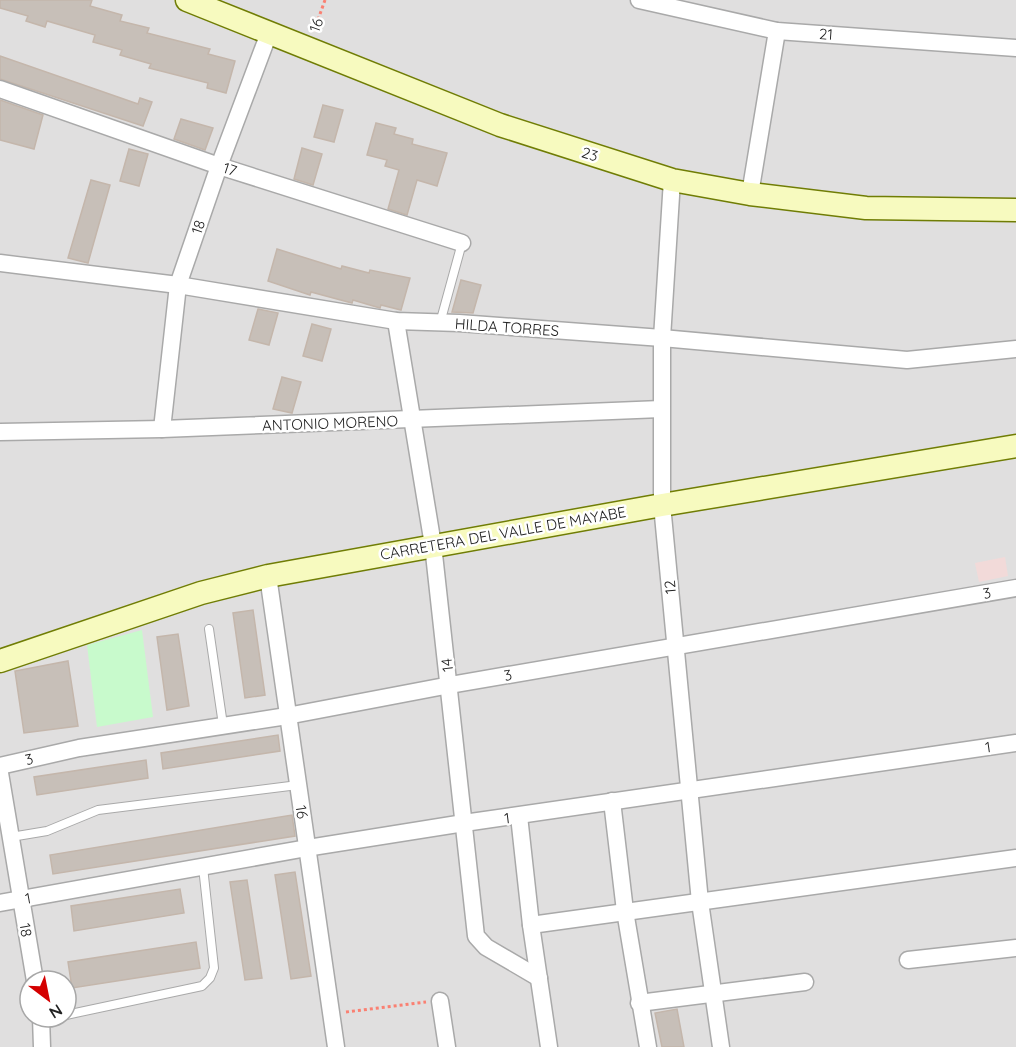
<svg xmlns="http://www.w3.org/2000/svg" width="1016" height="1047" viewBox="0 0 1016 1047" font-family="Quicksand,sans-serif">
	<rect width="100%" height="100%" fill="#f2efe9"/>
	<path fill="#e0dfdf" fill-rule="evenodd" d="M 0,0 L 1016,0 L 1016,1047 L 0,1047 ZM 30,981 L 66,981 L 66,1017 L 30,1017 Z"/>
	<polygon fill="#f2dad9" points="1005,557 1008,576 979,582 975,563"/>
	<polygon fill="#c8facc" points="142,630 153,717 97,727 87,645"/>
	<g fill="#c7bfb8" stroke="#c4b6ab" stroke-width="1.5">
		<polygon points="0,0 92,0 90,6 122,15 120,21 149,28 147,33 210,49 208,54 235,61 226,93 207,88 208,83 149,68 151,64 120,55 122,50 93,42 95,35 47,21 45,27 26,21 28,16 0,8"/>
		<polygon points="0,56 138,104 140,98 152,102 143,126 0,79"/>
		<polygon points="0,100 43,115 34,149 0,140"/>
		<polygon points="323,105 343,110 334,142 314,137"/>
		<polygon points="181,119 213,128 205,150 174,139"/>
		<polygon points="376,123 396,128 394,134 413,139 412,144 447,153 437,186 417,180 407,215 388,209 399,170 385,166 387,160 367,155"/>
		<polygon points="302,148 322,154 313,185 294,179"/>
		<polygon points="129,149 148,154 139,186 120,181"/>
		<polygon points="91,180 110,185 88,263 68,258"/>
		<polygon points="277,249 341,269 342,266 369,273 370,270 410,278 401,310 381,305 380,308 353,300 352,303 311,292 310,295 268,281"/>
		<polygon points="461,280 481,285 473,313 452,312"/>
		<polygon points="258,309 278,313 269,345 249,340"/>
		<polygon points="312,324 331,329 322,361 303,356"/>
		<polygon points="282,377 301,382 292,413 273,409"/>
		<polygon points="253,610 265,695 245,698 233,613"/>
		<polygon points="178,634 189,706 167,710 157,637"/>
		<polygon points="68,661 78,726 24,733 15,671"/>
		<polygon points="278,735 280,751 163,769 161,753"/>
		<polygon points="146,760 148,778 37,795 34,777"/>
		<polygon points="292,815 295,836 53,874 50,855"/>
		<polygon points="295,872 311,976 291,979 275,875"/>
		<polygon points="247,880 262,978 245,980 230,882"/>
		<polygon points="180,889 184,913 74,931 71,906"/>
		<polygon points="196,942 200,968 72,988 68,962"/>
		<polygon points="677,1009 684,1047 662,1047 655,1013"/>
	</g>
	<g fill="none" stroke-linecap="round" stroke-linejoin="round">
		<g stroke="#a9a9a9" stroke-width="10">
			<g id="lane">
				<polyline points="440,323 462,243"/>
				<polyline points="209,629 223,725"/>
				<polyline points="11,837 47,831 98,810 298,785"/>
				<polyline points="66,1015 202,986 210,978 214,968 203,867"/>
				<polyline points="42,1020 55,1017"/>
			</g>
		</g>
		<g stroke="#a9a9a9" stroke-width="19">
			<g id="street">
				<polyline points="639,0 777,31 1016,48"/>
				<polyline points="0,89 219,166 462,243"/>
				<polyline points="672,180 662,338 662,505 700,902 721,1047"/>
				<polyline points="750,194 777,31"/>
				<polyline points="0,263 178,285 396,321 459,323 662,338 907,360 1016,349"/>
				<polyline points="396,321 433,545 476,936 486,947 539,978"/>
				<polyline points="162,429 178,285 219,166 269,33"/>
				<polyline points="0,432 162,429 661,409"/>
				<polyline points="268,576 336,1047"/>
				<polyline points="0,766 79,748 287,716 450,685 1016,588"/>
				<polyline points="0,773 35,981"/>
				<polyline points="612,801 625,911 648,1047"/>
				<polyline points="519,816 531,925 549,1047"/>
				<polyline points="0,903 307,848 464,823 1016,743"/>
				<polyline points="531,925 1016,858"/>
				<polyline points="908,960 1016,948"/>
				<polyline points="440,1001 447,1047"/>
				<polyline points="639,1003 805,982"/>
				<polyline points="41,1017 42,1047"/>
			</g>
		</g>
		<g stroke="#707d05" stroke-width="25">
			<g id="secondary">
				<polyline points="187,0 500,125 672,180 750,194 866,208 1016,210"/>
				<polyline points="0,661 201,593 268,576 662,505 1016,446"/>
			</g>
		</g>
		<g stroke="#fa8072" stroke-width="3" stroke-dasharray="3 3" stroke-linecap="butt">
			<polyline points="314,31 325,0"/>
			<polyline points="346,1012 426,1002"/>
		</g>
		<use href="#lane" stroke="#fff" stroke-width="8"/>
		<use href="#street" stroke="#fff" stroke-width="16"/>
		<use href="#secondary" stroke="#f7fabf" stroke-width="22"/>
	</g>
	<g text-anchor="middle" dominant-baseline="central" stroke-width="5" stroke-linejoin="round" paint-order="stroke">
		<g font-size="15" fill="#222" stroke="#fff">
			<text transform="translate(316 25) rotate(-70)">16</text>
			<text transform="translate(826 34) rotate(4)">21</text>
			<text transform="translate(590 154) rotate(18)">23</text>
			<text transform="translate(230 169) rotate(18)">17</text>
			<text transform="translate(198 227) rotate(-71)">18</text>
			<text transform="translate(507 327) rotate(4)">HILDA TORRES</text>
			<text transform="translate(330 423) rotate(-2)">ANTONIO MORENO</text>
			<text transform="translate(503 533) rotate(-10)">CARRETERA DEL VALLE DE MAYABE</text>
			<text transform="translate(670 587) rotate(-95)">12</text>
			<text transform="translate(987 593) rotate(-10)">3</text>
			<text transform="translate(447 665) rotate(-97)">14</text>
			<text transform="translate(508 675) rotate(-10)">3</text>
			<text transform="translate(988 747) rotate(-8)">1</text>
			<text transform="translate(29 759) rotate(-13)">3</text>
			<text transform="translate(302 812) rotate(81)">16</text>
			<text transform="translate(507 818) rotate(-7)">1</text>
			<text transform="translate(28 898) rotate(-10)">1</text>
			<text transform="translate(26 930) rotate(80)">18</text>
		</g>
	</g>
	<g transform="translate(48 999) rotate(148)"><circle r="28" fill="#ffffff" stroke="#a7a7a7" stroke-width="1.5"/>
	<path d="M0-4.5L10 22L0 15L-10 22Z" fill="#d40000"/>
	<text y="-9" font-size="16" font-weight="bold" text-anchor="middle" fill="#222222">N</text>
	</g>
</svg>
